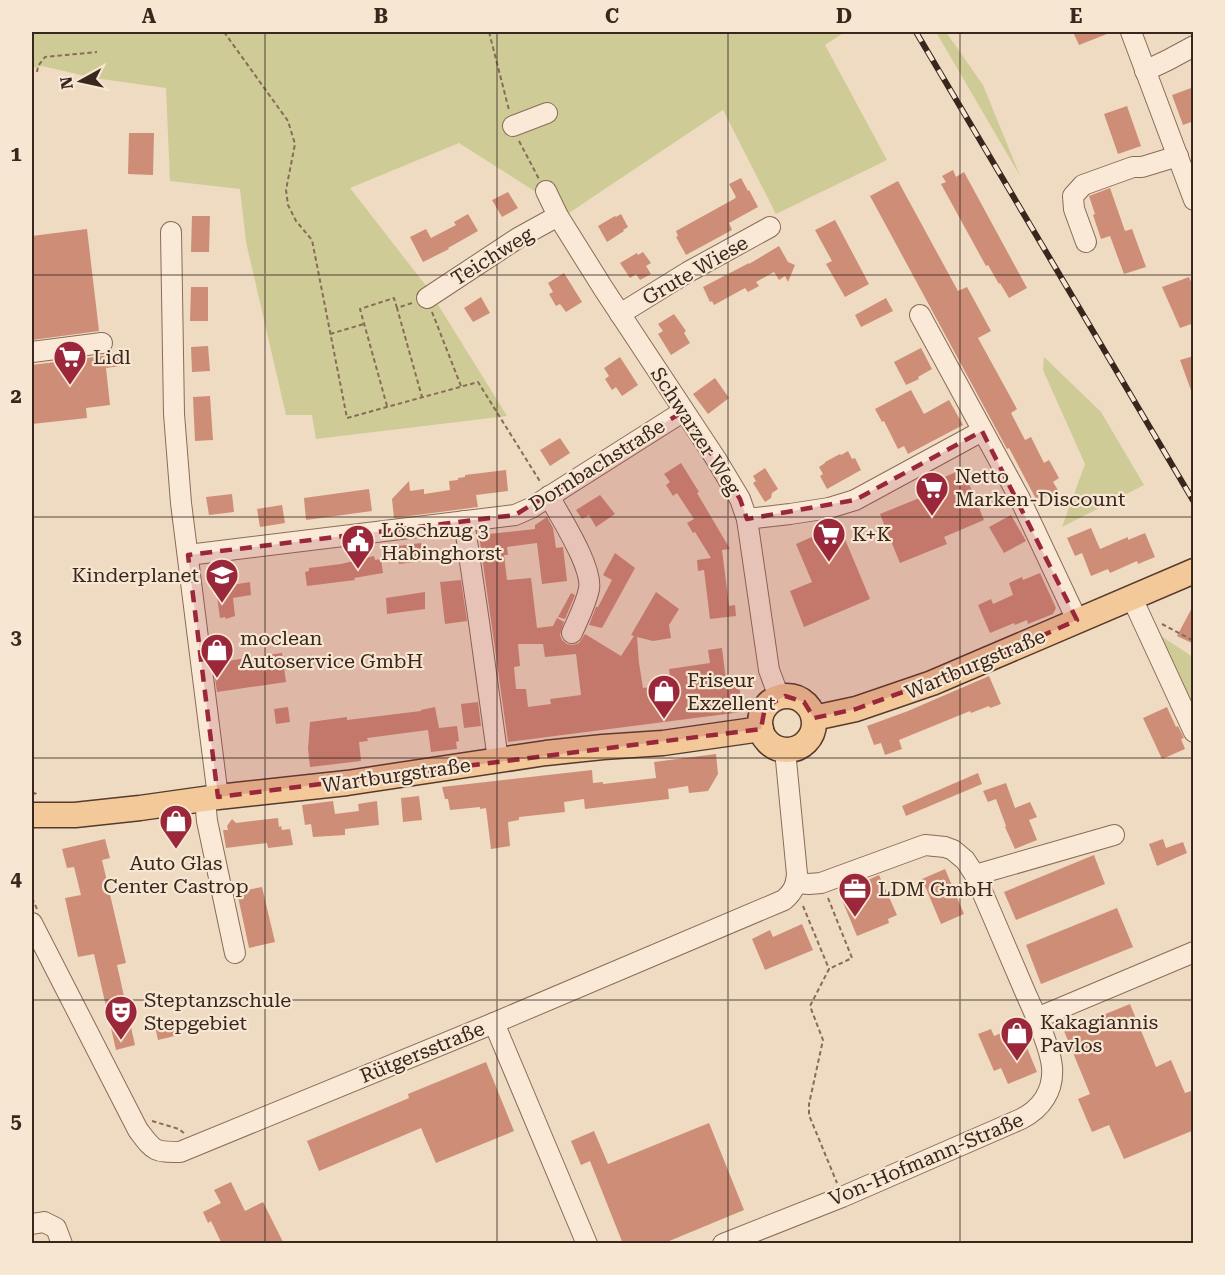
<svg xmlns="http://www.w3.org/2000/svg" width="1225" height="1275" viewBox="0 0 1225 1275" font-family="'Roboto Serif',serif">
	<rect width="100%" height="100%" fill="#efdbc2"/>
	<g fill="#cecb96">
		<polygon points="32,32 845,32 825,45 887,160 776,214 723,110 569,213 459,143 350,188 427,287 507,416 316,439 312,415 286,415 246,242 240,189 170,181 166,88 94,78 42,66 32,68"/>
		<polygon points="936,32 946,32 983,85 1020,176"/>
		<polygon points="1044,357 1101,412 1144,485 1062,527 1085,464 1043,370"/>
		<polygon points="1152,630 1193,657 1193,719"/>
	</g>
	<g fill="#ce8d77" fill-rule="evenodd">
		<polygon points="1073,32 1112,32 1079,45"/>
		<polygon points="1194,87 1194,121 1183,125 1172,95"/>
		<polygon points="1127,106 1141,146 1118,154 1104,114"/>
		<polygon points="129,133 154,133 153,175 128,174"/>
		<polygon points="953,170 956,177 964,172 1027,288 1009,298 1000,283 999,284 988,265 986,266 941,184 946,182 942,176"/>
		<polygon points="741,178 748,191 749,190 758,207 729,223 732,230 686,255 676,237 678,236 676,231 734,199 736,197 729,184"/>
		<polygon points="898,181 958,291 967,287 991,331 978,338 1017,409 1011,413 1025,440 1031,437 1044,463 1049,460 1059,478 1053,482 1058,490 1037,501 1009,448 1007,449 870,196"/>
		<polygon points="1110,188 1125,231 1132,229 1146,267 1124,274 1110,236 1101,239 1093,215 1095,214 1089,196"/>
		<polygon points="508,192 518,208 502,217 492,200"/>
		<polygon points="468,214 478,231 448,248 449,249 423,262 410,237 426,229 431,238 456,225 454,222"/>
		<polygon points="621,214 628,227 623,230 624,231 607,242 598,226 615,216 616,217"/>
		<polygon points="192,216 210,216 209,252 191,252"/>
		<polygon points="835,220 869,284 845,297 826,264 832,261 815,230"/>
		<polygon points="87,229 99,331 32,340 32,236"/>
		<polygon points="779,246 788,262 795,265 788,282 785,276 779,280 774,272 756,282 759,286 748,292 745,288 714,305 712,301 710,302 703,287 749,263 749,264"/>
		<polygon points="643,252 651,263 646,266 651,274 640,280 636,274 630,278 620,263 637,253 638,255"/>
		<polygon points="564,273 582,302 566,312 560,304 556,306 549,294 553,292 548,283"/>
		<polygon points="1189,277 1194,289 1194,323 1180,328 1162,287"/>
		<polygon points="191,287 208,287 208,321 190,321"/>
		<polygon points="481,297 490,313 473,322 464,308"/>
		<polygon points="886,298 893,311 861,327 855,315"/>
		<polygon points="674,314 686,331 684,333 690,343 671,355 658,334 663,331 658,324"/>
		<polygon points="208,346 210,371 192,372 191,347"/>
		<polygon points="921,348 932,369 918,377 919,379 906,385 894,362"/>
		<polygon points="118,354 120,366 106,368 110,405 86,408 87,418 32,424 32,365"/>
		<polygon points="1194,356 1194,393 1192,393 1180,360"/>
		<polygon points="620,357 638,385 622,396 616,387 612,390 605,379 609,376 604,368"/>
		<polygon points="715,378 729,398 708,414 693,394"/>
		<polygon points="911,390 924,414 949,400 963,425 908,454 904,446 898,449 884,421 882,422 875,409"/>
		<polygon points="210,396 213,440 195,441 193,397"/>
		<polygon points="560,438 570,453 550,466 540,450"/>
		<polygon points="848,451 852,459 855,458 861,470 827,489 820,476 823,474 819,467 825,463 825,462 840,454 841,455"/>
		<polygon points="681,463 699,492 697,493 730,549 722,550 729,606 735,605 736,616 710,619 704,570 698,571 697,560 711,558 695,532 693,533 687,523 694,519 677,493 673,496 666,485 670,482 664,474"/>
		<polygon points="765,468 778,489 772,493 771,498 765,502 753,483 756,481 753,476"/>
		<polygon points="963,469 984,520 944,537 947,544 900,563 880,514 944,488 940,479"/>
		<polygon points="506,470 508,491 476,495 478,507 394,518 392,499 409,481 410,491 424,489 424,494 450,490 449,481 458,480 458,478 465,477 465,475"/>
		<polygon points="369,489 372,511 306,520 304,498"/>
		<polygon points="232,494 234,512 209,515 206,497"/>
		<polygon points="600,495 615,514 596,527 589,515 582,519 576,510"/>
		<polygon points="282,505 285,523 260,527 257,509"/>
		<polygon points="1011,515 1026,541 1004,553 989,527"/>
		<path d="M 547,517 L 553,528 L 556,548 L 563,547 L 567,581 L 542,584 L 537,543 L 507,547 L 508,555 L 504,555 L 507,580 L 531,578 L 537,628 L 553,626 L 557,618 L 564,622 L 560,635 L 562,640 L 567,644 L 573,645 L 579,643 L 585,634 L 621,656 L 634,636 L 631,635 L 656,592 L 679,609 L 669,625 L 671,638 L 653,641 L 637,637 L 639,663 L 643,688 L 671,684 L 669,669 L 710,663 L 708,650 L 722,648 L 726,680 L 730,680 L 730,683 L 739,682 L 742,712 L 508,742 L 479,535 L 535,529 L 535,525 ZM 518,644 L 543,644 L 545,657 L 576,654 L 581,695 L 550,699 L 551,704 L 528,707 L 526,689 L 516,689 L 514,667 L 520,666 Z"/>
		<polygon points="839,525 870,599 804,627 790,591 812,582 796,544"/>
		<polygon points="1091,528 1100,549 1128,537 1128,540 1145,533 1155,557 1138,564 1137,561 1110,573 1108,569 1091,576 1082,553 1075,556 1067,538"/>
		<polygon points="421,543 423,561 399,564 398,546"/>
		<polygon points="615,553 635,568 602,628 589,625 596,607 598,607 612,580 603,575"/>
		<polygon points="374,556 375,560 381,559 383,573 354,578 355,580 307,586 305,572 309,571 309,568 341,564"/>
		<polygon points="1040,573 1056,608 1053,614 1028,624 1027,620 1015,625 1014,623 990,633 978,605 991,599 993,604 1013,595 1009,583 1022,577 1023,580"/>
		<polygon points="230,580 231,585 250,582 251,595 233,598 235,616 226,619 225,617 220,618 215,582"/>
		<polygon points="461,580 467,621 445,624 440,582"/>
		<polygon points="425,592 425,609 387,614 386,598"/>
		<polygon points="571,593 575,595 565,619 558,617"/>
		<polygon points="1194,604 1194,644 1177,636"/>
		<polygon points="282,653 286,682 217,692 213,663"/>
		<polygon points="989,676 1001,704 990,708 989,706 971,713 970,711 899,740 902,749 885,755 881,743 874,745 867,726 908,711"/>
		<polygon points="478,702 481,726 464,728 461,704"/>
		<polygon points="288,707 290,722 276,724 274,709"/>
		<polygon points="435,707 439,728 457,726 459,741 456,742 457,749 431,752 428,730 367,738 368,741 359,742 361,761 310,767 308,749 310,722 347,717 347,720 421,711 421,710"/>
		<polygon points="1167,707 1176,727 1178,726 1184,738 1181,739 1185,749 1162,759 1143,718"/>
		<polygon points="716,754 718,774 708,791 689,793 688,786 668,789 669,799 585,809 584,799 564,802 565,812 519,817 519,820 508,822 510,846 491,849 486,808 480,809 480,807 450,810 448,799 445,799 442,787 592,770 593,783 603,782 603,784 656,778 654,762"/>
		<polygon points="978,773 982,784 906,816 902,806"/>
		<polygon points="1006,783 1015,808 1030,802 1037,817 1029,820 1037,840 1015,849 1005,827 1006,826 996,799 988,802 983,791"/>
		<polygon points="419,796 422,820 403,822 401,798"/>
		<polygon points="333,801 335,814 359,811 358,804 377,801 379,825 345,829 345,835 313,837 311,824 305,825 302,805"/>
		<polygon points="278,818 279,827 281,826 282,830 290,829 293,845 268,848 267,843 226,848 223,830 228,830 227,826 232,819 236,823"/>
		<polygon points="105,839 110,858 102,860 126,963 117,965 135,1045 116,1050 94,954 78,957 65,898 81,895 74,867 67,868 62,849"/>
		<polygon points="1163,839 1166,848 1183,842 1187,853 1157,866 1149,844"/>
		<polygon points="1094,855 1105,884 1016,920 1004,892"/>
		<polygon points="945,869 964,914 941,924 922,879"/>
		<polygon points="879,875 897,915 888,919 889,923 857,936 839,893"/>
		<polygon points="262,887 275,942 249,948 237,892"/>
		<polygon points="1117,908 1133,947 1041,984 1026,945"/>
		<polygon points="802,924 813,950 765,970 752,939 770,930 773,937"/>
		<polygon points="1130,1004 1156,1067 1171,1060 1185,1093 1194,1090 1194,1130 1124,1159 1109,1125 1092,1132 1078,1099 1090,1094 1064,1031"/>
		<polygon points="172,1022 175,1036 158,1040 155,1026"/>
		<polygon points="1018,1026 1037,1072 1008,1084 1001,1068 994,1071 978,1034 991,1029 994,1036"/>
		<polygon points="486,1062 514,1131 436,1163 421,1128 319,1171 307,1141 409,1098 408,1094"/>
		<polygon points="709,1123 744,1210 662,1244 623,1244 590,1161 581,1165 571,1141 594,1131 608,1164"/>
		<polygon points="231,1182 245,1211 263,1202 284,1244 222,1244 211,1221 208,1223 203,1212 221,1203 214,1190"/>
	</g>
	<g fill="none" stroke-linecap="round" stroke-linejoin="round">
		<g stroke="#8a6b59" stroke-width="22">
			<g id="minor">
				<polyline points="1131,32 1194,200"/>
				<polyline points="1145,71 1168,60 1194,46"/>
				<polyline points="513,126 547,113"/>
				<polyline points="546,191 558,216 603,288 716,459 740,499 747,519 769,670 779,697"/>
				<polyline points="171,232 174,414 181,503 218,797"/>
				<polyline points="1086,242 1074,209 1073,196 1083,185 1133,167 1142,167 1178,156"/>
				<polyline points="427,298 518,238 558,216"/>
				<polyline points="620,314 688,272 770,227"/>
				<polyline points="920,315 1020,499 1077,620"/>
				<polyline points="32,352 102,343"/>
				<path d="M 549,496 C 560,517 593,567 589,589 C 586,604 578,619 572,633"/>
				<polyline points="747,519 790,514 829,508 855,500 982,431"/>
				<polyline points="464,521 479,622 498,760"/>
				<polyline points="188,555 515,515 531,508 684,411"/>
				<polyline points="1132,598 1194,732"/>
				<polyline points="205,799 207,821 235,953"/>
				<polyline points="975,875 1114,835"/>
				<path d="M 32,923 L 138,1130 C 154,1151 153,1152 180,1152 L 494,1023 L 784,900 C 793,892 796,886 797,874 L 785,750"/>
				<polyline points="1037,1018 1194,952"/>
				<polyline points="494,1023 587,1244"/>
				<polyline points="32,1224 44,1222 56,1228 62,1244"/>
				<path d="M 723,1244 L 842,1197 L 1021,1119 C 1041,1109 1054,1091 1052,1067 C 1050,1046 1035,1014 1026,994 C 1009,954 992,915 975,875 L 965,860 L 953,850 L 945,847 L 925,845 L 821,883 L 809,884 L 796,883"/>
			</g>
		</g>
		<g stroke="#573a2d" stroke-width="27">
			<g id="major">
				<circle cx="787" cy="723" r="27"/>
				<polyline points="814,718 856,709 932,683 1194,571"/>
				<polyline points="32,815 75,815 140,808 218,797 347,783 546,753 603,747 663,743 761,729"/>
			</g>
		</g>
		<g stroke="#8a6b59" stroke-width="2" stroke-dasharray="4.5 3" stroke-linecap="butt">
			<polyline points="224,32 288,121 295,144 286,190 288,205 296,221 312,240 347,418 478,382 541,483"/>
			<polyline points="489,32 509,110"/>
			<polyline points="37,72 38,66 45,57 97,52"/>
			<polyline points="519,141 539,179"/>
			<polyline points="412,303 397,308 422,397"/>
			<polyline points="432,312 461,386"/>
			<polyline points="330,334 364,324"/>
			<polyline points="387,406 360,309 394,298 397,308"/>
			<polyline points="1162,624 1194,641"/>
			<polyline points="32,792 36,794 36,797"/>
			<polyline points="32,898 37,909"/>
			<polyline points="828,898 852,958 829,969"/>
			<polyline points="803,906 829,969 810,1006 823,1040 809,1104 809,1115 837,1183"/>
			<polyline points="152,1121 179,1129 185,1134"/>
		</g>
		<use href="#minor" stroke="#fae9d6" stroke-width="20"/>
		<use href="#major" stroke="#f3c999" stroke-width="24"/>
		<g stroke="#39261d" stroke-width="6">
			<polyline id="rail" points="916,32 1194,502"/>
		</g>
		<use href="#rail" stroke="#f6e6d2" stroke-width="4" stroke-dasharray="11" stroke-linecap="butt"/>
	</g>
	<path fill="#9a273a" fill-opacity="0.2" stroke="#9a273a" stroke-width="4.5" stroke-dasharray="12 8" stroke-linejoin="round" d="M 684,411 L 740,499 L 747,519 L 855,500 L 982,431 L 1077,620 L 977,665 L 856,709 L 814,718 L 804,702 L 785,696 L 765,707 L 761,729 L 218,797 L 188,555 L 515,515 Z"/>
	<path fill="none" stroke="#39261d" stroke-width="1.5" stroke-opacity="0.55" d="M 265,32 L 265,1244M 497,32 L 497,1244M 728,32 L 728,1244M 960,32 L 960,1244M 32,275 L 1194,275M 32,517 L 1194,517M 32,758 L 1194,758M 32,1000 L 1194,1000"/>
	<defs>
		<g id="supermarket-pin" transform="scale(1.725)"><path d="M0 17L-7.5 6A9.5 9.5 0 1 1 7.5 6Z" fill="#9a273a" stroke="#f6e6d2"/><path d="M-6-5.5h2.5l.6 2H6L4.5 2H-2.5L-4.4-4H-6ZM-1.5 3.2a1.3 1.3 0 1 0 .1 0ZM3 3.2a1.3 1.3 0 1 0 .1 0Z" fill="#fff"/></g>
		<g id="civic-pin" transform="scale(1.725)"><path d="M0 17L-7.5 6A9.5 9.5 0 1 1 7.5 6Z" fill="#9a273a" stroke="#f6e6d2"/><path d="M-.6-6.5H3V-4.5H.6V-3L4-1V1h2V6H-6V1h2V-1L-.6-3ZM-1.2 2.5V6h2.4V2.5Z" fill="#fff"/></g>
		<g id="school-pin" transform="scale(1.725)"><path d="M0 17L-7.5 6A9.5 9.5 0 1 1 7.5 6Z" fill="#9a273a" stroke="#f6e6d2"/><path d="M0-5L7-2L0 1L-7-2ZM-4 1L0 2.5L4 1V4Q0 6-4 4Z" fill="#fff"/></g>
		<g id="shop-pin" transform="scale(1.725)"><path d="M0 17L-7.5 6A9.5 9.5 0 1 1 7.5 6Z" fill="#9a273a" stroke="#f6e6d2"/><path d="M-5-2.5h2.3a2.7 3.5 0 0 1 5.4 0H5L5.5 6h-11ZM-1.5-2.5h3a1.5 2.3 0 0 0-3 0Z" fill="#fff"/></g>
		<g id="office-pin" transform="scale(1.725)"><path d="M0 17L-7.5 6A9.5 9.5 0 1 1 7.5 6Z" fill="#9a273a" stroke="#f6e6d2"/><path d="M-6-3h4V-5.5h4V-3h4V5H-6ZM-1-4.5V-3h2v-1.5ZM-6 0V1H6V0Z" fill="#fff"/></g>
		<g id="theatre-pin" transform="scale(1.725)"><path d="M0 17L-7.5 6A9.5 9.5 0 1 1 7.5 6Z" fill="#9a273a" stroke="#f6e6d2"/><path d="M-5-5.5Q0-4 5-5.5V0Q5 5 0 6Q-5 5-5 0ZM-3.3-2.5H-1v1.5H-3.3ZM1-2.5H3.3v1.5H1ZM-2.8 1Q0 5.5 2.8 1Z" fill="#fff"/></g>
	</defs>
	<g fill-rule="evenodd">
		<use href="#supermarket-pin" x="70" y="357"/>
		<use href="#supermarket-pin" x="932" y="488"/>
		<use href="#supermarket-pin" x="829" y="534"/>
		<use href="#civic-pin" x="358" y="541"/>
		<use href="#school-pin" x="222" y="575"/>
		<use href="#shop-pin" x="217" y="650"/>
		<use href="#shop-pin" x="664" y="691"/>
		<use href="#shop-pin" x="176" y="821"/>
		<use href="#office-pin" x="855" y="889"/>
		<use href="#theatre-pin" x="121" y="1012"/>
		<use href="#shop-pin" x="1017" y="1033"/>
	</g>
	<g text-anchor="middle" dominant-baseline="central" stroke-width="4.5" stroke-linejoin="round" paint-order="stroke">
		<g font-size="20" fill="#39261d" stroke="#f6e6d2">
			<text transform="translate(492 256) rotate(-32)">Teichweg</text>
			<text transform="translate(695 270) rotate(-30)">Grute Wiese</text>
			<text transform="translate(696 431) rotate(57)">Schwarzer Weg</text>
			<text transform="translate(597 465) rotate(-32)">Dornbachstraße</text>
			<text transform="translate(975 664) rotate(-23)">Wartburgstraße</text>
			<text transform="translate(396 775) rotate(-8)">Wartburgstraße</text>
			<text transform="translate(422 1052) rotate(-22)">Rütgersstraße</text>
			<text transform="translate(926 1159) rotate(-23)">Von-Hofmann-Straße</text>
		</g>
		<g font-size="20" fill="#39261d" stroke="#f6e6d2" text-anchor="start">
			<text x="93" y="357">Lidl</text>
			<text x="955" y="476">Netto<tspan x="955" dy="23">Marken-Discount</tspan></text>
			<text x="381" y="530">Löschzug 3<tspan x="381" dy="23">Habinghorst</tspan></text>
			<text x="852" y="534">K+K</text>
			<text x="199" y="575" text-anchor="end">Kinderplanet</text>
			<text x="240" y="638">moclean<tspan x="240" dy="23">Autoservice GmbH</tspan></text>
			<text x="687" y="680">Friseur<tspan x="687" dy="23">Exzellent</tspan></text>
			<text x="176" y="863" text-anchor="middle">Auto Glas<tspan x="176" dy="23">Center Castrop</tspan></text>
			<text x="878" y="889">LDM GmbH</text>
			<text x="144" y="1000">Steptanzschule<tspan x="144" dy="23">Stepgebiet</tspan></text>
			<text x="1040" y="1022">Kakagiannis<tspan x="1040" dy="23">Pavlos</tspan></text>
		</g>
	</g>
	<rect width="1225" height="1275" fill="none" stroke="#f6e6d2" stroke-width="66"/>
	<g transform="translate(81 81) rotate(262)" stroke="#f6e6d2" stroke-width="4.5" paint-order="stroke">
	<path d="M0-4.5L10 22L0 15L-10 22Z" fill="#39261d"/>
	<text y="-9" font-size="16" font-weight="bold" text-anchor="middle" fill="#39261d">N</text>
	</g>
	<rect x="33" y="33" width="1159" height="1209" fill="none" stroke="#39261d" stroke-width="2"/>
	<g font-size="20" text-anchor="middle" font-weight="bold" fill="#39261d">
		<text x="149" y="23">A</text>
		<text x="381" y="23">B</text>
		<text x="612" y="23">C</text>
		<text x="844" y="23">D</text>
		<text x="1076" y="23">E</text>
		<text x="16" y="161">1</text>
		<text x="16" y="403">2</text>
		<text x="16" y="644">3</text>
		<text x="16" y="886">4</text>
		<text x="16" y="1128">5</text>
	</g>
</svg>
